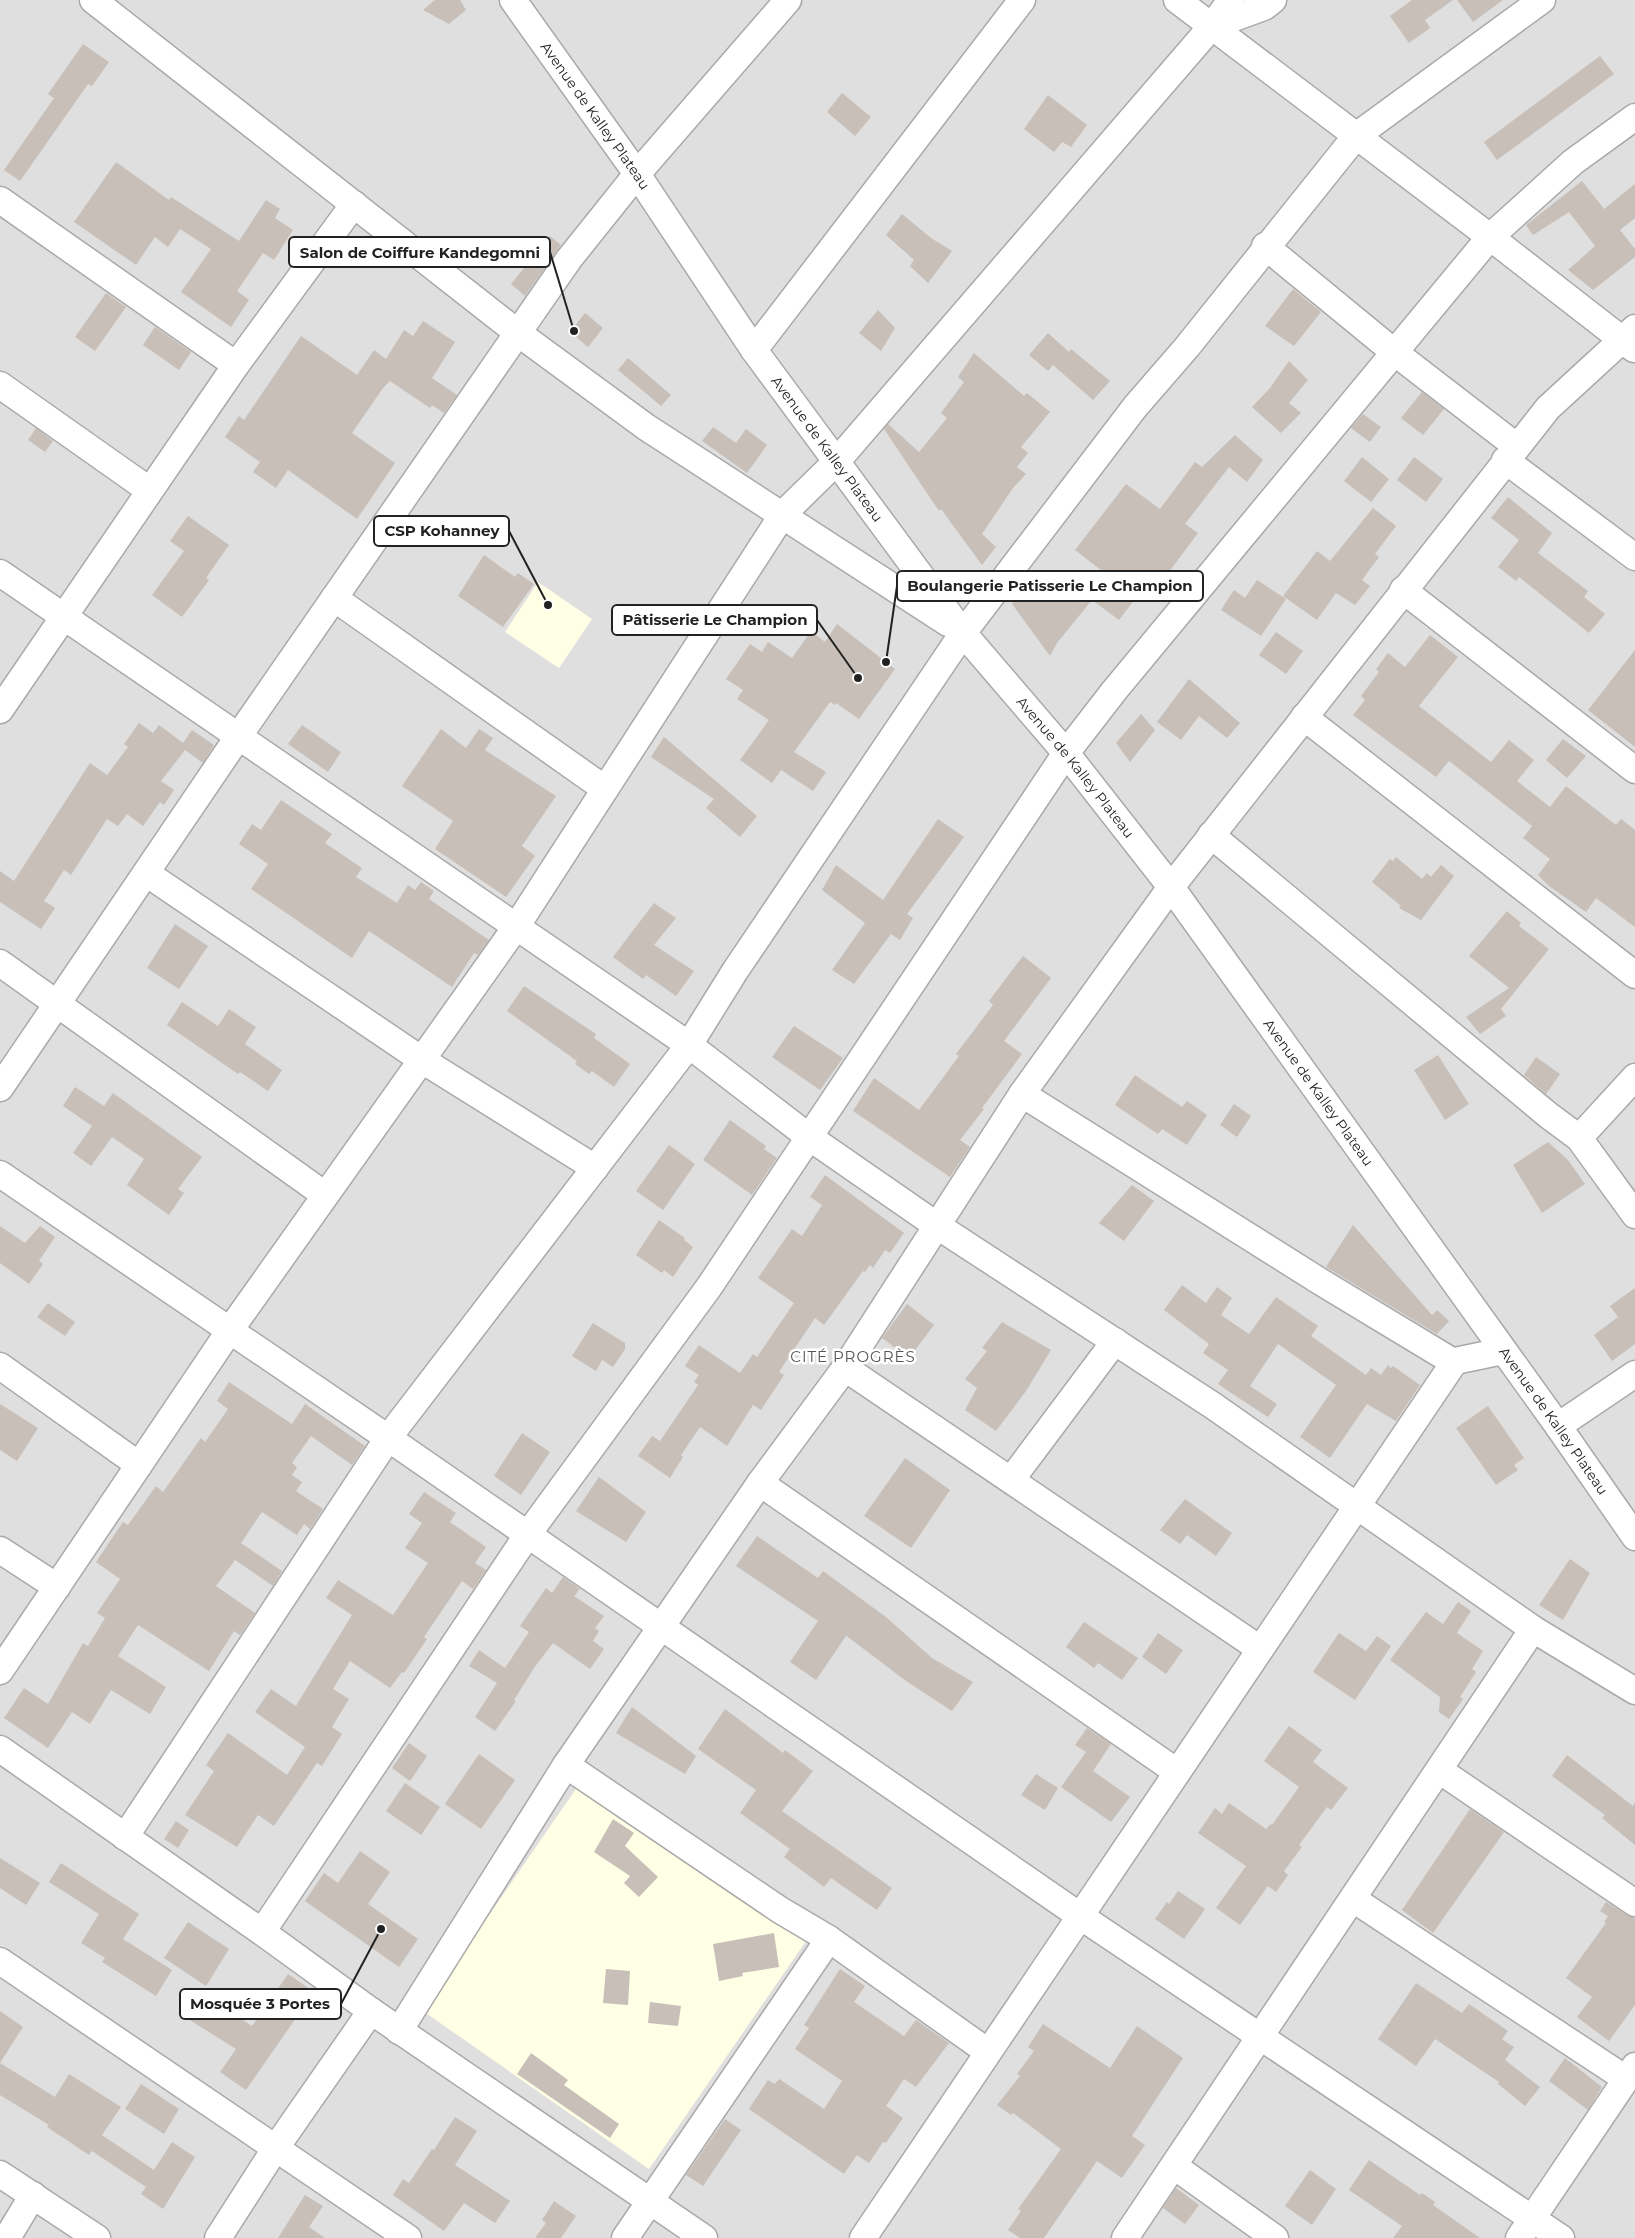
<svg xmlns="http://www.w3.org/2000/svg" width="1635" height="2238" viewBox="0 0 1635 2238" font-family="Montserrat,sans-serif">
	<rect width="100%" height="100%" fill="#f2efe9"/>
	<rect fill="#e0dfdf" x="0" y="0" width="1635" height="2238"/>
	<g fill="#ffffe5">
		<polygon points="538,582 592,619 559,668 505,632"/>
		<polygon points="580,1783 806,1941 649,2169 423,2011"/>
	</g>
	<g fill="#c7bfb8">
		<polygon points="435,0 460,0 466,10 449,24 423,10"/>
		<polygon points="1412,0 1453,0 1425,20 1430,28 1409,43 1390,16"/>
		<polygon points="1457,0 1503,0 1473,22"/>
		<polygon points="83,44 109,62 92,86 88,84 20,181 4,170 54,98 48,94"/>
		<polygon points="1600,56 1614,74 1497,160 1484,142"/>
		<polygon points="842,93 871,117 855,136 827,112"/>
		<polygon points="1048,95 1087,125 1071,147 1062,142 1054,152 1024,129"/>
		<polygon points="116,162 169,200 171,197 239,241 266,200 280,209 275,218 293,230 274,260 263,253 237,291 249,300 231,327 181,292 211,249 180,229 168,247 155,237 136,265 74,222"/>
		<polygon points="1582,181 1604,209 1635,184 1635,218 1620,230 1635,249 1635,257 1593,290 1568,270 1595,246 1569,212 1533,235 1526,225"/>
		<polygon points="902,214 931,238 952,251 928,283 910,266 914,260 886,235"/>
		<polygon points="550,236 561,245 525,296 511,284"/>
		<polygon points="1293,289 1321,312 1294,346 1265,326"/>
		<polygon points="106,293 126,307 95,351 75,337"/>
		<polygon points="878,310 895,328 881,351 859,333"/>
		<polygon points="585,313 603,328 588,347 570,332"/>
		<polygon points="423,321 455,342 432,378 457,395 444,413 432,405 430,408 390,381 383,388 352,433 395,463 357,519 288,470 276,488 253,472 260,462 225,437 239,416 244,420 301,336 357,375 374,350 386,359 404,330 413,336"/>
		<polygon points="155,327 191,352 179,370 143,345"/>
		<polygon points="1048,333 1069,352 1071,349 1110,381 1093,400 1053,365 1048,371 1029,355"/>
		<polygon points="974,353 1024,396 1027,393 1050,412 1021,447 1028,453 1017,467 1026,474 1013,488 982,534 996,547 982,565 941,509 939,511 884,429 888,424 919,452 947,418 941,413 964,382 958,377"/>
		<polygon points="628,358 671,395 661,406 618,370"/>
		<polygon points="1289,361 1308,380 1289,403 1301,413 1281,433 1252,407 1270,388"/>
		<polygon points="1422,392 1444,409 1423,435 1401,418"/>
		<polygon points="1363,414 1381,427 1370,442 1351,428"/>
		<polygon points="713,427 736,443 746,429 767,445 747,473 702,441"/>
		<polygon points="36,428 53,441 45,452 28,440"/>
		<polygon points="1235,435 1263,460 1247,482 1229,467 1185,524 1198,533 1166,576 1157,570 1119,620 1092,600 1110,577 1075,550 1126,484 1160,509 1195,462 1202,467"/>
		<polygon points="1362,457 1389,479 1371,502 1344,481"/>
		<polygon points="1414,457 1443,479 1426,502 1397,480"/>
		<polygon points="1508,497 1552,533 1538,553 1588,591 1584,597 1605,614 1589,633 1519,577 1516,581 1498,567 1519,540 1491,518"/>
		<polygon points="1373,508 1396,526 1375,554 1379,557 1362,580 1370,586 1355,605 1336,593 1317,620 1283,596 1317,551 1330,561"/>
		<polygon points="188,516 229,545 206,578 209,580 182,617 152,595 184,551 170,541"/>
		<polygon points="484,555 515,577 518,573 534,584 503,627 458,596"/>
		<polygon points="1038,574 1058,592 1065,585 1092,600 1057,643 1050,656 1012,604 1025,586"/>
		<polygon points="1257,580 1286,599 1261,636 1221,610 1234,590 1245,598"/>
		<polygon points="837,624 895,669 859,719 836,703 835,705 830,702 794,752 826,772 813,791 781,770 772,783 740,760 769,720 737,699 743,690 726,679 750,644 762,652 768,642 792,658 811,631 825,642"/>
		<polygon points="1276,632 1303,651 1286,674 1259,655"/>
		<polygon points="1430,635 1458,657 1419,706 1491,762 1509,740 1534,760 1517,781 1550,807 1566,786 1616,825 1621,819 1635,830 1635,927 1596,898 1586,912 1549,886 1538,875 1550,859 1523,838 1532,826 1449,761 1436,777 1353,715 1365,700 1361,696 1379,672 1376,669 1388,653 1405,667"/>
		<polygon points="1635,650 1635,747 1588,710"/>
		<polygon points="1189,679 1240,723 1227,738 1199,716 1181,740 1157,722"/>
		<polygon points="1141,714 1155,730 1130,762 1116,743"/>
		<polygon points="139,723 153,733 159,725 183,743 192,730 214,745 203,763 185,750 161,781 174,790 164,805 160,802 143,826 127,814 118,826 107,819 71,875 64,870 44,901 55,908 41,929 0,902 0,871 14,881 90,763 107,775 128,747 124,744"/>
		<polygon points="302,725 341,752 328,772 288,744"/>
		<polygon points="441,729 466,748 479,729 493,738 485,750 556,796 522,846 535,856 506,897 435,849 453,821 402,786"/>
		<polygon points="664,737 757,816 740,837 706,808 714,799 651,757"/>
		<polygon points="1563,739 1586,756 1567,778 1546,760"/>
		<polygon points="281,800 332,834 325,843 362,868 356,877 397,903 408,885 415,890 421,882 434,891 429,899 489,940 478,955 474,953 452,987 369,931 352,958 251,889 268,864 239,844 252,824 261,830"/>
		<polygon points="938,819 964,837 907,914 913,918 900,940 891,934 854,984 832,970 865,923 822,890 836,865 883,900"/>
		<polygon points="1396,857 1422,879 1427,873 1431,877 1441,865 1454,876 1421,920 1399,908 1401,906 1372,882 1390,859 1393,861"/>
		<polygon points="654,903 676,918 654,945 694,971 676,996 646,975 643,979 613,957"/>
		<polygon points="1507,911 1521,923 1519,926 1549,949 1501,1009 1506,1016 1480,1034 1466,1017 1509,988 1469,956"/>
		<polygon points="175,924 208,946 179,989 147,968"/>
		<polygon points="1023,956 1051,978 1004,1041 1022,1054 982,1108 984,1109 960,1140 970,1147 950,1177 853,1111 874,1078 919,1110 959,1056 956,1054 993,1005 989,1001"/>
		<polygon points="524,986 596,1034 594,1038 630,1064 614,1087 592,1071 589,1074 575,1064 577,1061 507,1011"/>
		<polygon points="182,1002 218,1026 229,1009 256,1027 245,1044 282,1070 268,1091 240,1072 238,1074 167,1025"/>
		<polygon points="794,1026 843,1058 820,1090 772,1057"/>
		<polygon points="1438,1055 1469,1104 1445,1120 1414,1070"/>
		<polygon points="1536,1057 1560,1074 1546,1094 1524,1075"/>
		<polygon points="1135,1075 1182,1107 1187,1101 1207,1115 1187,1145 1162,1129 1158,1134 1115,1105"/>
		<polygon points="75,1087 104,1106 113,1093 202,1157 178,1189 184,1193 169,1215 127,1185 144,1159 112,1137 91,1166 73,1153 92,1126 63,1106"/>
		<polygon points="1234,1104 1251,1116 1237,1137 1220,1125"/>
		<polygon points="730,1120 766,1146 764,1149 777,1158 752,1195 703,1160"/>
		<polygon points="1548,1142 1568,1160 1585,1184 1542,1213 1513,1165"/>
		<polygon points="669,1145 695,1164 663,1210 636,1191"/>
		<polygon points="825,1175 904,1233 890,1253 885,1250 873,1268 870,1265 865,1272 863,1271 824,1325 815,1318 779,1372 784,1375 761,1410 753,1405 727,1446 700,1427 681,1455 683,1457 670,1478 638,1456 652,1436 660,1441 698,1385 694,1382 699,1375 685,1366 699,1345 740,1373 753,1354 757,1357 794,1303 758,1278 792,1229 802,1236 822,1205 810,1197"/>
		<polygon points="1132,1185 1154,1201 1124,1241 1099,1223"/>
		<polygon points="659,1220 685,1238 684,1240 693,1247 673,1277 664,1270 662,1273 636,1255"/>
		<polygon points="1353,1225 1432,1315 1437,1310 1449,1321 1437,1334 1326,1267"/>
		<polygon points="0,1226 25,1243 40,1226 55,1237 39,1261 43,1264 29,1284 0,1263"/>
		<polygon points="1182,1285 1206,1303 1217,1287 1232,1298 1221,1315 1249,1334 1276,1297 1318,1326 1311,1336 1366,1375 1371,1368 1381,1375 1388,1365 1391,1368 1393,1366 1420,1385 1396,1421 1367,1404 1330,1458 1300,1437 1336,1385 1278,1344 1250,1386 1277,1404 1268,1417 1231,1393 1218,1384 1228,1370 1203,1353 1209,1344 1164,1310"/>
		<polygon points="1635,1288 1635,1344 1612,1361 1594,1335 1618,1317 1610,1306"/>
		<polygon points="48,1303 75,1322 65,1336 37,1317"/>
		<polygon points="907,1304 934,1325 909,1358 882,1338"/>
		<polygon points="1002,1322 1051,1350 1026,1391 996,1431 965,1410 977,1388 965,1379 987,1351 982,1348"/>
		<polygon points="593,1323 625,1343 625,1349 613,1367 602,1360 596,1371 572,1356"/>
		<polygon points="229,1382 292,1424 305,1404 365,1446 352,1465 311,1436 292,1463 297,1467 292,1475 302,1482 296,1491 323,1509 310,1529 304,1524 297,1535 262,1512 241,1543 282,1571 273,1586 235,1560 216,1586 255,1613 240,1635 234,1631 209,1671 138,1625 118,1656 166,1687 150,1714 111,1690 90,1724 72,1712 48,1748 4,1718 24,1688 48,1704 83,1643 88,1646 105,1618 97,1613 120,1579 96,1562 123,1522 128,1525 156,1486 163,1492 201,1438 205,1442 228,1409 217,1401"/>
		<polygon points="0,1404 38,1428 17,1461 0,1450"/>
		<polygon points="1488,1406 1524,1458 1514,1465 1518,1470 1496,1485 1456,1428"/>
		<polygon points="522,1433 550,1452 521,1495 494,1476"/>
		<polygon points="905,1458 950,1490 911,1548 864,1516"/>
		<polygon points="599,1477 646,1512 626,1542 576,1511"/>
		<polygon points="424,1492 456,1513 450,1522 486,1547 475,1563 486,1570 473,1589 462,1581 424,1637 427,1639 404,1673 402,1672 390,1688 350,1661 333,1689 349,1699 332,1727 342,1734 322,1766 317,1763 274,1826 258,1815 237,1847 185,1815 214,1771 206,1765 228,1733 287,1775 305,1747 255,1712 271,1689 296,1706 313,1678 352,1615 326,1598 338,1580 393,1615 428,1563 405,1548 422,1523 409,1514"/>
		<polygon points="1185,1499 1232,1533 1216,1556 1187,1535 1180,1544 1160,1530"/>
		<polygon points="757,1536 818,1578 823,1571 886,1617 932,1658 973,1682 952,1711 906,1681 848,1637 846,1636 816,1680 790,1662 818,1621 736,1566"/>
		<polygon points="1570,1559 1590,1573 1563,1620 1539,1605"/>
		<polygon points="563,1577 580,1589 574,1596 604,1616 595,1628 599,1631 593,1641 604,1649 590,1669 553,1643 534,1668 514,1700 516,1701 495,1731 475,1717 497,1683 469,1666 479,1650 505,1668 529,1632 520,1626 546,1588 552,1593"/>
		<polygon points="1458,1602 1471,1611 1457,1633 1483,1651 1472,1669 1476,1672 1460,1697 1463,1699 1449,1719 1439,1712 1440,1697 1390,1660 1426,1612 1443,1624"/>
		<polygon points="1084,1622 1138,1658 1122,1680 1098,1663 1094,1668 1066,1647"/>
		<polygon points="1158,1633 1183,1650 1166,1674 1142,1657"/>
		<polygon points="1339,1633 1366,1651 1377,1636 1391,1646 1355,1700 1313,1672"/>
		<polygon points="632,1707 696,1756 685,1774 616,1733"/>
		<polygon points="725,1709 783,1753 785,1750 813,1771 782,1811 892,1888 877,1910 831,1878 824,1887 784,1857 790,1849 740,1813 756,1790 698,1749"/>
		<polygon points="1289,1726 1322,1750 1313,1762 1348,1788 1331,1810 1327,1807 1299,1845 1302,1847 1284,1871 1288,1875 1276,1892 1268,1886 1240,1925 1216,1908 1246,1866 1198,1833 1215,1808 1222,1814 1229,1803 1266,1829 1271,1824 1272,1825 1299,1787 1264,1761"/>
		<polygon points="1087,1728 1111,1744 1093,1771 1130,1797 1111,1822 1061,1787 1086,1752 1075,1745"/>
		<polygon points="409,1743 427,1756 410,1781 392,1768"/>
		<polygon points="479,1754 515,1780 481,1829 445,1804"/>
		<polygon points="1567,1755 1633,1806 1635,1802 1635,1845 1602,1818 1605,1815 1552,1776"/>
		<polygon points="1036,1774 1058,1788 1045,1810 1021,1795"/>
		<polygon points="405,1783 440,1807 421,1835 386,1811"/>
		<polygon points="1470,1809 1504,1832 1433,1933 1402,1910"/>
		<polygon points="613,1819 634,1833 625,1846 658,1877 639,1897 624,1883 630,1876 594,1852"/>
		<polygon points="176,1821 189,1830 178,1848 164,1839"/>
		<polygon points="360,1851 390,1872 368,1904 418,1939 399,1967 305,1901 324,1873 338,1883"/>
		<polygon points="0,1858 40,1883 26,1905 0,1888"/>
		<polygon points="61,1863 139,1914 123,1939 172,1970 156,1996 102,1962 105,1958 81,1943 99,1914 49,1882"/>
		<polygon points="1178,1891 1205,1909 1184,1939 1155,1919 1167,1902 1169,1904"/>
		<polygon points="1606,1902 1627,1915 1635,1918 1635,2005 1609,2041 1577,2017 1592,1997 1566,1978 1606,1923 1604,1922 1608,1916 1600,1911"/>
		<polygon points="188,1922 229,1949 206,1986 164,1958"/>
		<polygon points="774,1933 779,1967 742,1973 743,1976 719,1981 713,1944"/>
		<polygon points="606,1969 630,1971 628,2005 603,2003"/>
		<polygon points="840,1969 865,1986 854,2002 904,2036 916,2020 949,2043 916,2087 904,2079 886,2106 903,2118 886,2143 883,2142 869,2163 857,2155 844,2174 749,2109 768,2080 775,2084 779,2079 824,2109 842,2081 795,2049 809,2028 804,2025"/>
		<polygon points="288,1974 314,1992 246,2090 220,2072 236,2049 185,2017 187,2010 201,1988 224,2002 221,2006 252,2026"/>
		<polygon points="1416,1983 1462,2013 1469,2004 1508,2031 1502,2039 1514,2047 1505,2060 1540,2087 1525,2106 1498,2084 1499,2082 1435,2039 1416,2066 1378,2039"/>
		<polygon points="650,2002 681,2006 678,2026 648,2023"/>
		<polygon points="0,2011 23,2027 0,2063 55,2097 69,2074 121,2107 102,2135 154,2170 172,2142 195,2157 163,2209 141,2194 146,2187 92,2151 89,2155 47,2127 49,2125 0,2095"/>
		<polygon points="1043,2024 1110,2068 1137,2026 1183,2058 1132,2136 1145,2145 1122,2178 1097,2161 1044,2238 1020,2238 1008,2230 1021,2211 1018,2209 1061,2149 1013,2113 1011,2115 997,2105 1020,2076 1017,2074 1034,2051 1028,2047"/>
		<polygon points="531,2053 568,2080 564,2085 619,2124 610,2138 517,2074"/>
		<polygon points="1565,2058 1602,2087 1588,2110 1549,2081"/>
		<polygon points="141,2084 179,2109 164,2134 125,2109"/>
		<polygon points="455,2117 477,2131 455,2165 510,2201 495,2223 464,2203 444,2231 393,2195 403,2179 409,2183 432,2149 434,2150"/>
		<polygon points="725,2119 741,2130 703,2186 686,2175"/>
		<polygon points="1369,2160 1420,2195 1422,2193 1435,2202 1433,2205 1480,2238 1393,2238 1402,2226 1349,2190"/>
		<polygon points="1310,2170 1336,2189 1312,2225 1285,2206"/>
		<polygon points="1176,2188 1199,2205 1185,2224 1163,2208"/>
		<polygon points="305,2195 323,2206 309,2227 325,2238 278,2238"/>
		<polygon points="554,2201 576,2216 561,2238 535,2238 546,2223 542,2220"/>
	</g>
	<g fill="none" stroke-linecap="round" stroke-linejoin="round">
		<g stroke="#a9a9a9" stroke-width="29">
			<g id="minor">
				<polyline points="93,0 518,333 646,427 948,623"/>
				<path id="s1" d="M 513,0 L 637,174 L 754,350 L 963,633 L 1066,753 L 1171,887 L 1558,1426 L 1635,1537"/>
				<polyline points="1177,0 1490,237 1634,349"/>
				<polyline points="1212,26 1264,7 1273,0"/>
				<polyline points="0,200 236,365"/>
				<polyline points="1265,246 1394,352 1516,446"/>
				<polyline points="754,350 1022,0"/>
				<polyline points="0,385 149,490"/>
				<polyline points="1505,460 1635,557"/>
				<polyline points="0,573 689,1045 809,1137 936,1225 1212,1405 1533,1629 1635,1691"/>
				<polyline points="1403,590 1635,770"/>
				<polyline points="334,598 605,789"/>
				<polyline points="0,710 236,365 354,204"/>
				<polyline points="1304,717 1635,975"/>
				<polyline points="1211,835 1548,1115 1579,1138 1635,1215"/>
				<polyline points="146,873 422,1060 595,1168"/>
				<polyline points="0,963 325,1195"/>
				<polyline points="0,1088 238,737 569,259 637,174 788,0"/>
				<polyline points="1022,1094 1321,1282 1450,1360 1455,1361 1503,1351"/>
				<polyline points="1579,1138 1635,1077"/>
				<polyline points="0,1174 388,1438 1080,1916 1561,2238"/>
				<polyline points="0,1366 139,1465"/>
				<polyline points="845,1368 1260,1649"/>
				<polyline points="1558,1426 1635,1374"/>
				<polyline points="1011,1480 1115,1341"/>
				<polyline points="760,1483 1177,1772"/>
				<polyline points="0,1550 57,1587"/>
				<polyline points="0,1671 230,1330 516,927 783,514 837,461 1212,26 1231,0"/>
				<polyline points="0,1749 262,1932 371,2011 704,2238"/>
				<polyline points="566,1765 780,1910 829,1939 988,2052"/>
				<polyline points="1439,1770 1635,1903"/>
				<polyline points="125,1837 388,1438 689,1045 735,971 963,633 1135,407 1187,347 1356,136 1542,0"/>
				<polyline points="1353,1899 1626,2079"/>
				<polyline points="262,1932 528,1534 709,1287 1066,753 1114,691 1490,237 1573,162 1635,117"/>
				<polyline points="0,1961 408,2238"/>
				<polyline points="399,2031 566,1765 760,1483 845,1368 1022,1094 1171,887 1548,408 1635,328"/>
				<polyline points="1174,2166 1275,2238"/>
				<polyline points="0,2174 97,2238"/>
				<polyline points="7,2238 33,2195"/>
				<polyline points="218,2238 275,2149 371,2011"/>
				<polyline points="625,2238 829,1939"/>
				<polyline points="863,2238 1455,1361"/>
				<polyline points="1125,2238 1533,1629"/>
				<polyline points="1519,2238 1635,2066"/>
			</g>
		</g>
		<use href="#minor" stroke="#fff" stroke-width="26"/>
	</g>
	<g text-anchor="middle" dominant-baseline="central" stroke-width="5" stroke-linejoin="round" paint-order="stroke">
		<g font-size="14" fill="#222" stroke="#fff">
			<text stroke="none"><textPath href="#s1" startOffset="142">Avenue de Kalley Plateau</textPath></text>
			<text stroke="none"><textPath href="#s1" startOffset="548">Avenue de Kalley Plateau</textPath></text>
			<text stroke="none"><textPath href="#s1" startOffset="952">Avenue de Kalley Plateau</textPath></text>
			<text stroke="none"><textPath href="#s1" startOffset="1358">Avenue de Kalley Plateau</textPath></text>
			<text stroke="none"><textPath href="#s1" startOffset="1762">Avenue de Kalley Plateau</textPath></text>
		</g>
		<g font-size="15" letter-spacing="1" fill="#555" stroke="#fff">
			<text x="853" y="1356">CITÉ PROGRÈS</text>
		</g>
	</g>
	<path fill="none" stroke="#222" stroke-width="2" d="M574 331L550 252M548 605L509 531M886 662L897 586M858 678L817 620M381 1929L341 2004"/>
	<g fill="#222" stroke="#fff" stroke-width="2">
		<circle cx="574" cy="331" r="5"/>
		<circle cx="548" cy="605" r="5"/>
		<circle cx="886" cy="662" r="5"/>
		<circle cx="858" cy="678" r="5"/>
		<circle cx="381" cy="1929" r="5"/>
	</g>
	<g fill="#fff" stroke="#222" stroke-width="2">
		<rect x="289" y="237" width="261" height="30" rx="5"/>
		<rect x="374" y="516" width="135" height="30" rx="5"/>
		<rect x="897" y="571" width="306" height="30" rx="5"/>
		<rect x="612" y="605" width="205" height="30" rx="5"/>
		<rect x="180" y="1989" width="161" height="30" rx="5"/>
	</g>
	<g font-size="15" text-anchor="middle" font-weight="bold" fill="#222">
		<text x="420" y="258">Salon de Coiffure Kandegomni</text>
		<text x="442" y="536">CSP Kohanney</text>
		<text x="1050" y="591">Boulangerie Patisserie Le Champion</text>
		<text x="715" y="625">Pâtisserie Le Champion</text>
		<text x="260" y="2009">Mosquée 3 Portes</text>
	</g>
</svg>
